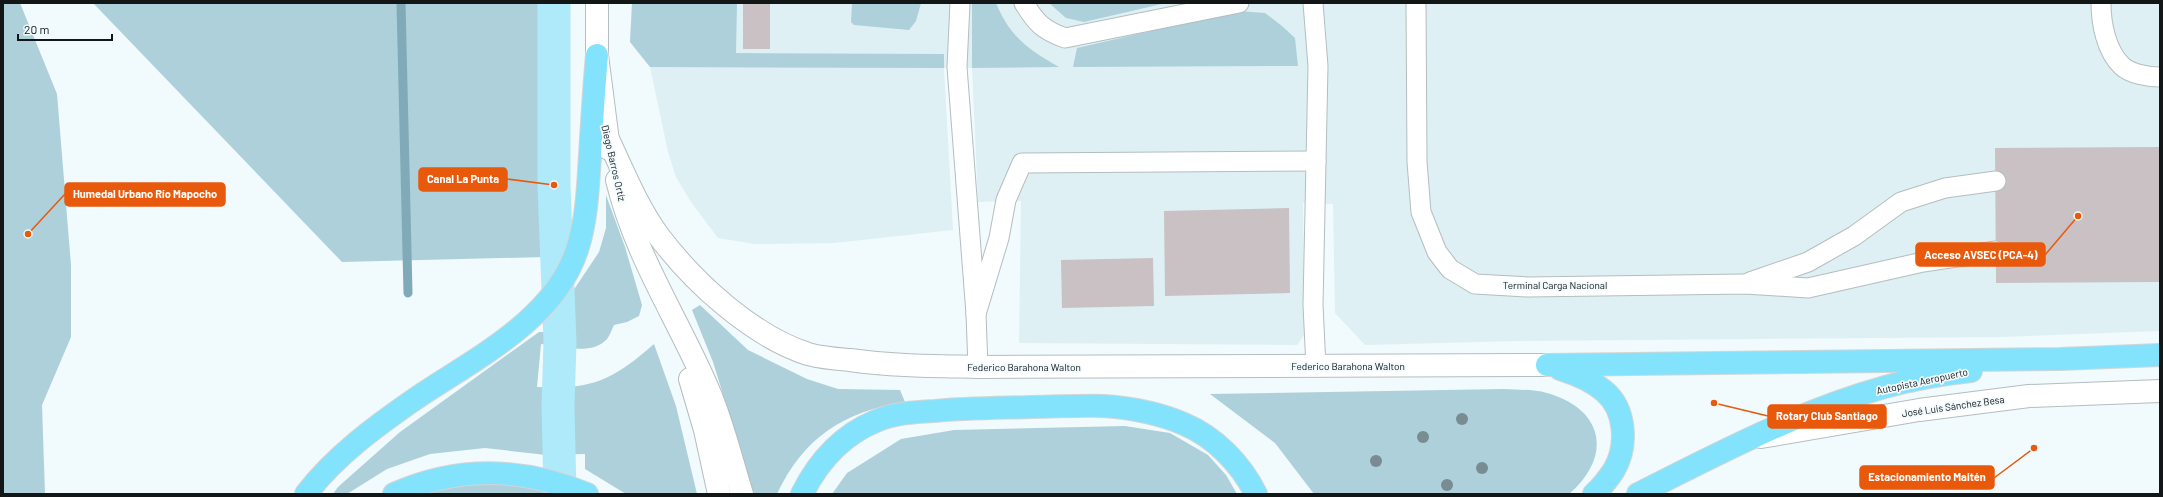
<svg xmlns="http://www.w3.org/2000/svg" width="2163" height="497" viewBox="0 0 2163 497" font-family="Barlow,sans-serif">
	<rect width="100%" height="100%" fill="#f1fafd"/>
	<polygon fill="#def0f4" points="632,3 2160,3 2160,331 2001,337 1518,341 1365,345 1335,313 1333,204 1303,203 1305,334 1297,345 1019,343 1021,201 978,202 972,68 944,68 953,230 834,243 755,244 718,238 691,202 676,177 668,152 650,67 630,42"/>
	<g fill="#add0da">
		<polygon points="3,3 20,3 57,94 71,265 71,337 42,405 45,494 3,494"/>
		<polygon points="93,3 541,3 545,257 342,262"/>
		<polygon points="632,3 737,3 736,53 944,54 944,68 650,67 630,42"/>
		<polygon points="852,3 921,3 916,21 909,30 854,25 851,22"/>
		<path d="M 972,3 L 996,3 C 1010,37 1029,50 1059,67 L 972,68 Z"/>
		<polygon points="1049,3 1166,3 1084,22 1066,18"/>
		<polygon points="1238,11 1265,13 1282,26 1295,38 1298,66 1073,67 1077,48"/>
		<path d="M 606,195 L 625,247 L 642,305 L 639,316 L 627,322 L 614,325 C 612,329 610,335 607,339 C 592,356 561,346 541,344 L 537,387 C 592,390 613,380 654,344 L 676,406 L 697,494 L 626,494 L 585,469 L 585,454 L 546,455 L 485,448 L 430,454 L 387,469 L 347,494 L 333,494 L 338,487 L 400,432 L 539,332 L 565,332 L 569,297 L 599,252 L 606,228 Z"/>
		<path d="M 700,305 L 748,350 L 807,379 L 838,389 L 900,390 L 905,402 C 843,412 804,437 777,494 L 754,494 L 713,362 L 692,310 Z"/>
		<path d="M 1504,389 C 1518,390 1533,389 1547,393 C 1604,409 1613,456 1569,494 L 1314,494 L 1275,443 L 1210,394 Z"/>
		<polygon points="1125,426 1170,433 1208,455 1226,475 1237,494 832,494 847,473 901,439 954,430"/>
		<polygon points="483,482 536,488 551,494 423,494 441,488"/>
	</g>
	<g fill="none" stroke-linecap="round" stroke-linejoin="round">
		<polyline stroke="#80aab7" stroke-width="9" points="401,3 408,293"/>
		<polyline stroke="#afeafb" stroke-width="33" points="554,3 554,185 560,342 558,406 560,494"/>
	</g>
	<g fill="#c9c1c4">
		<rect x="743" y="3" width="27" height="46"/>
		<polygon points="2160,147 2160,282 1996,283 1995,148"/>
		<polygon points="1289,208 1290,293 1165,296 1164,211"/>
		<polygon points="1153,258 1154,306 1062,308 1061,260"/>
	</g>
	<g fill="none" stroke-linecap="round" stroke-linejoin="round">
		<g stroke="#b4bdbf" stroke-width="21">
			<g id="lane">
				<polyline points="960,3 957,67 976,314 978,367"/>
				<path d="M 1024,3 C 1036,23 1043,30 1065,38 L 1239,3"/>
				<polyline points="1313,3 1318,66 1313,305 1316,367"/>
				<polyline points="1416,3 1417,162 1421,212 1437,252 1450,269 1475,284 1528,287 1745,284 1808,288 1923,262 1996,251"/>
				<path d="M 2101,3 C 2101,23 2106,51 2122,66 C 2130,74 2149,77 2160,77"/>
				<polyline points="1750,282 1808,262 1854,236 1901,202 1945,188 1996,181"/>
				<polyline points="976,314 999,238 1006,200 1022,163 1316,161"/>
			</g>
		</g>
		<g stroke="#b4bdbf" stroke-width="24">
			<g id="street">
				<polyline points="597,3 597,55 609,149"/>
				<path d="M 606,135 C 622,168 636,205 658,235 C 693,282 752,336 808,354 C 822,358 837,359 850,360 C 893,366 935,366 978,367 L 1547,365"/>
				<path d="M 617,180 C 635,256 678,319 708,389 C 723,423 731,459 742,494"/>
				<polyline points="690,379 705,430 719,494"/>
				<polyline points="1761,437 1919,410 2029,396 2160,391"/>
			</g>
		</g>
		<g stroke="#d5d5d5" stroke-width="24">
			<g id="highway">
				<polyline points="1547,365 2060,359 2160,355"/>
				<path d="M 1560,369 C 1576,374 1591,380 1604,391 C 1626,409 1628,446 1614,470 C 1608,479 1602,487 1594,494"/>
				<path d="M 306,494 C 335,456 376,426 415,399 C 472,360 554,321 577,250 C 587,220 588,187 590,155 C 592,122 594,88 597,55"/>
				<path d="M 394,494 C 459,465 522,467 587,494"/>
				<path d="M 802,494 C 818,462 842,435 876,421 C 894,413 915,412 935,411 C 967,408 999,408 1032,407 C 1056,407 1080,405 1104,406 C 1131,408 1159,413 1184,424 C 1215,437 1241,464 1256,494"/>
				<path d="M 1638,494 C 1717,454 1799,411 1885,387 C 1913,379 1943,374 1971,371"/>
			</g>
		</g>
		<use href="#lane" stroke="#fff" stroke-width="19"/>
		<use href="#street" stroke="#fff" stroke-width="22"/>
		<use href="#highway" stroke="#83e2fc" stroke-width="22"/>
	</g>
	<g fill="#788c92">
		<circle cx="1462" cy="419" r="6"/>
		<circle cx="1423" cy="437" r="6"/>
		<circle cx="1376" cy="461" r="6"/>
		<circle cx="1482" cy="468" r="6"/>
		<circle cx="1447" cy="485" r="6"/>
	</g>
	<g text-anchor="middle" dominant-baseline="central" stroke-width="3.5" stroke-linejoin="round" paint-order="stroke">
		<g font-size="10" fill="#131617" stroke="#f1fafd">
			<text transform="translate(614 163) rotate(77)">Diego Barros Ortíz</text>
			<text x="1555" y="285">Terminal Carga Nacional</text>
			<text x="1348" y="366">Federico Barahona Walton</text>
			<text x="1024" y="367">Federico Barahona Walton</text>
			<text transform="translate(1922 381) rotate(-12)">Autopista Aeropuerto</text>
			<text transform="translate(1953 406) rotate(-8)">José Luis Sánchez Besa</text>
		</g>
	</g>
	<path fill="none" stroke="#e8590c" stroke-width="1.5" d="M554 185L507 179M28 234L65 194M2078 216L2045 255M1714 403L1768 416M2034 448L1994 478"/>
	<g fill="#e8590c" stroke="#f1fafd" stroke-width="1.5">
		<circle cx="554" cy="185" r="4"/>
		<circle cx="28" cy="234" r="4"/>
		<circle cx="2078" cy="216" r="4"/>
		<circle cx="1714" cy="403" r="4"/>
		<circle cx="2034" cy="448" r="4"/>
	</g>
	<g fill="#e8590c" stroke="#e8590c" stroke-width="1.5">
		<rect x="419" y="168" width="88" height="23" rx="4"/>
		<rect x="65" y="183" width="160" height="23" rx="4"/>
		<rect x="1916" y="243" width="129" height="23" rx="4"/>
		<rect x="1768" y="405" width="118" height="23" rx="4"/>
		<rect x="1860" y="466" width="134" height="23" rx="4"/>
	</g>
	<g font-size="11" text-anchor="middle" font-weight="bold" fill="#fff">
		<text x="463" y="183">Canal La Punta</text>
		<text x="145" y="198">Humedal Urbano Río Mapocho</text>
		<text x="1981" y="259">Acceso AVSEC (PCA-4)</text>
		<text x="1827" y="420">Rotary Club Santiago</text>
		<text x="1927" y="481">Estacionamiento Maitén</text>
	</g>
	<rect width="2163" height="497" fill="none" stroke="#131617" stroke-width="8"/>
	<path d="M18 34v6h94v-6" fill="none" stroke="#131617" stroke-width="2"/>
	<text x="24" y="34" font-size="12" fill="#131617" stroke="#f1fafd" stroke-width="3" paint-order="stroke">20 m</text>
</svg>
